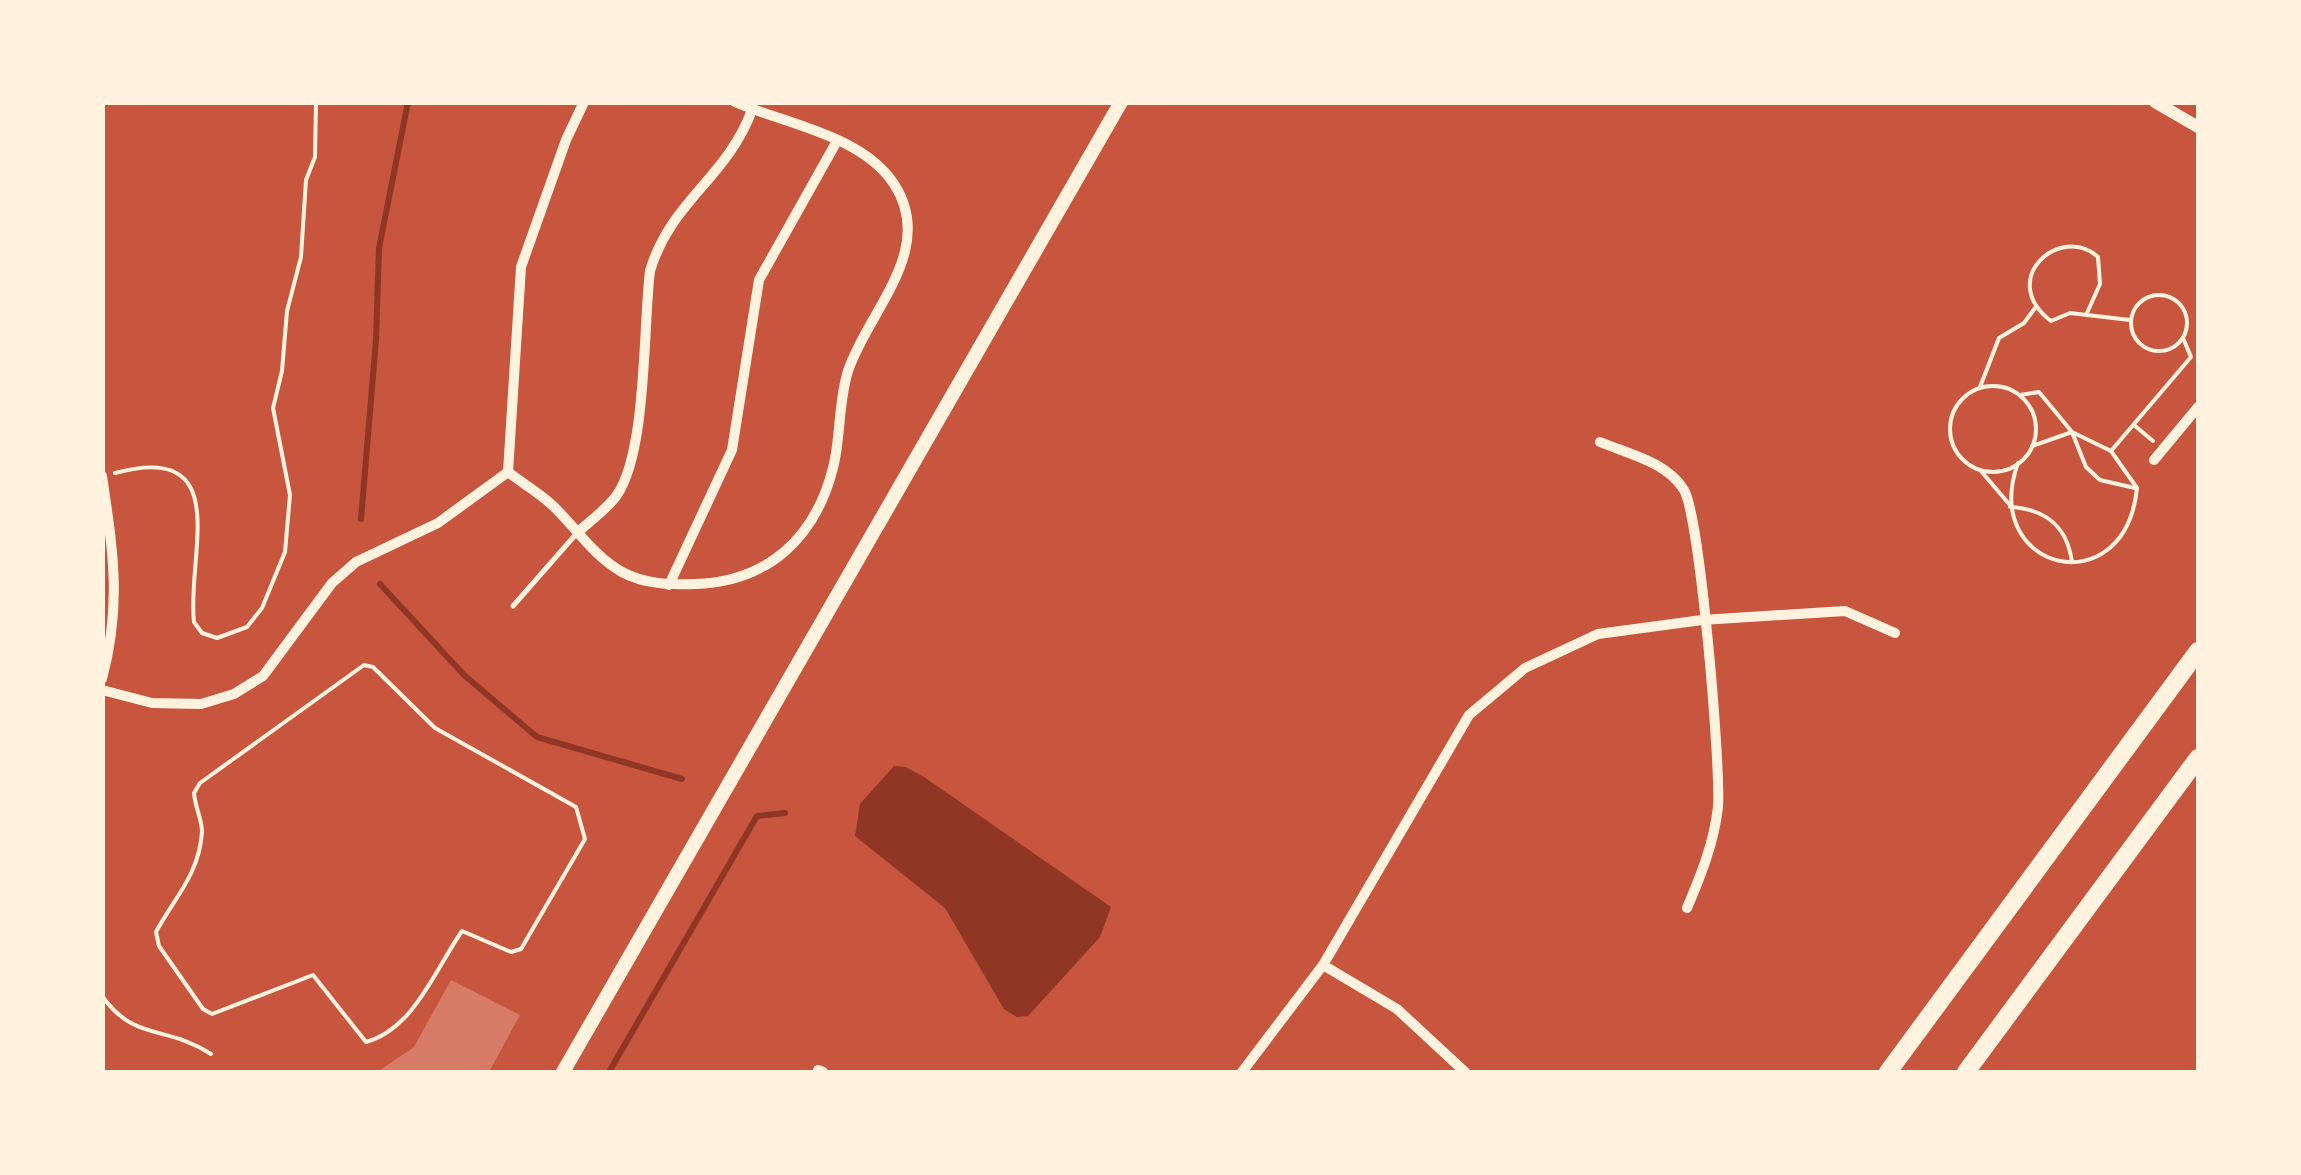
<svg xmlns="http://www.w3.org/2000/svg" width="2301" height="1175" viewBox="0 0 2301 1175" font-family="Inter,sans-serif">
	<rect width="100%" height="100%" fill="#c8553d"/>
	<polygon fill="#8f3625" points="894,766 906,767 924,777 1111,907 1100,937 1028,1016 1017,1017 1004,1009 945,908 855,836 860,804"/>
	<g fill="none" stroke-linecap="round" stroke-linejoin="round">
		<g stroke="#8f3625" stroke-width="6">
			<polyline points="361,519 376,340 379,248 408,102"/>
			<polyline points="380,584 464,675 537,737 682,779"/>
			<polyline points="609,1072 757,816 785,813"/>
		</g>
	</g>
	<polygon fill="#d67c66" points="451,980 520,1015 489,1072 377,1072 414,1047"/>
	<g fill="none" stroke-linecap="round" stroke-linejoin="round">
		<g stroke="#fff3e0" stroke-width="4">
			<circle cx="2159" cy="323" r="28"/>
			<path d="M 2087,313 L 2100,284 L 2098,257 C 2061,223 1996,279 2051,321 L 2070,313 L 2130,320"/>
			<circle cx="1993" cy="429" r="43"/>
			<polyline points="1980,387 1999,338 2024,323 2035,308"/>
			<polyline points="2020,395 2039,392 2072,432 2086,467 2100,480 2135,488"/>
			<polyline points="2134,425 2153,441"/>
			<polyline points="2111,451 2191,357 2183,338"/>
			<path d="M 2018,463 C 1979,571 2125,607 2137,488 L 2111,451 L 2072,432 L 2032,446"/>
			<polyline points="1981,471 2009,504"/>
			<path d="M 115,473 C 236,440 186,557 194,622 L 202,633 L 217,638 L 247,627 L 262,608 L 285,552 L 290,495 L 273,408 L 282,371 L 287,311 L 301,257 L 306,180 L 315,157 L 316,102"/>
			<path d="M 2010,507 C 2046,509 2067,526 2072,562"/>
			<path d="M 364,665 L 373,667 L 435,728 L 576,807 L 585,839 L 521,949 L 511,952 L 462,931 C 436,968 414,1029 366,1042 L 313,975 L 212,1014 L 203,1009 L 159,946 L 156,932 C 174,898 199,875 202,832 C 202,819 195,807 194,793 L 200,783 Z"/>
			<path d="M 102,996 C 136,1043 165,1024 211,1054"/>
		</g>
		<polyline stroke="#fff3e0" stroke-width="5" points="513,606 577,533"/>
		<g stroke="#fff3e0" stroke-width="10">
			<path d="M 1600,442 C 1629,454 1667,462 1684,490 C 1700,517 1721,767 1718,807 C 1714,843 1701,875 1687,908"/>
			<polyline points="2154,460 2198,407"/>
			<path d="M 508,472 C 522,483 538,492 551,504 C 574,525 593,556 622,572 C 644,584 670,585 695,584 C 767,582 815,539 833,468 C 841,437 838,403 848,371 C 868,311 937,250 894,184 C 862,135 785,124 735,102"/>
			<path d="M 102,476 C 113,551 122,604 102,679"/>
			<path d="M 577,533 C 590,521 607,509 617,495 C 647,451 643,328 650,271 C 670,202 727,178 752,110"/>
			<polyline points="669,585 732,450 759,280 837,141"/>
			<polyline points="102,690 152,703 201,704 234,694 263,676 332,583 356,562 438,523 508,472 521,267 566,140 584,102"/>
			<polyline points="1323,965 1397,1009 1465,1072"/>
			<polyline points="818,1070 823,1072"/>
			<polyline points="1242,1072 1323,965 1469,715 1525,668 1598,634 1702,620 1845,611 1895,633"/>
		</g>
		<polyline stroke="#fff3e0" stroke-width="12" points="2155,102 2198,127"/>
		<polyline stroke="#fff3e0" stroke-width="14" points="563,1072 1121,102"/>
		<g stroke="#fff3e0" stroke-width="18">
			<polyline points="1888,1072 2198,651"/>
			<polyline points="1966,1072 2198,758"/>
		</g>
	</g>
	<rect width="2301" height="1175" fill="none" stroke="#fff3e0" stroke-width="210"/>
</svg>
